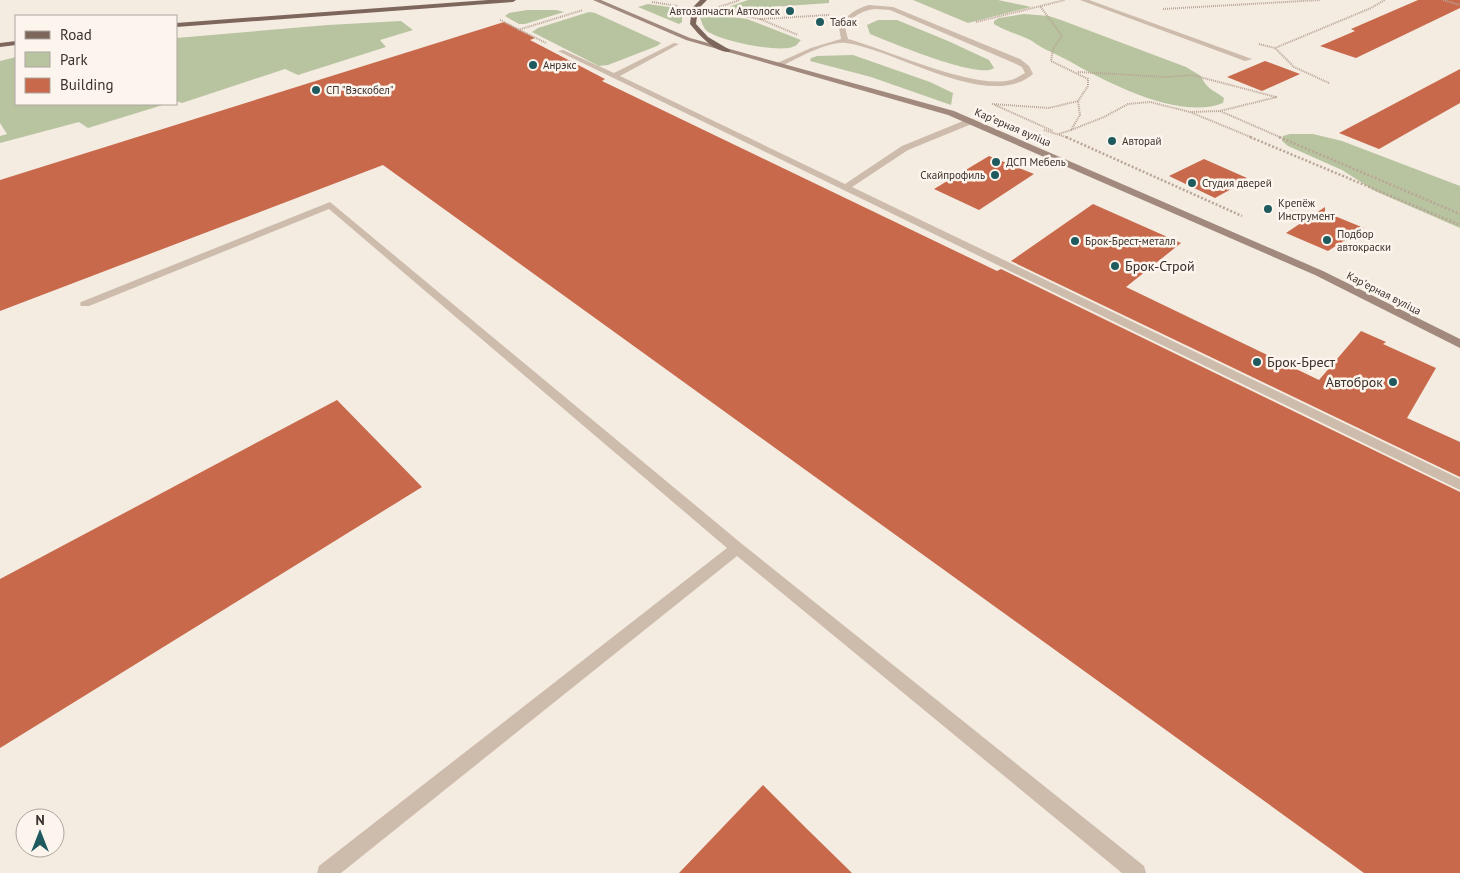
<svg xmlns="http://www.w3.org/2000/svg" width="1460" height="873" viewBox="0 0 1460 873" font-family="'PT Sans',sans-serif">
	<rect width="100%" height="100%" fill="#f4ebe1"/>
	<g fill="#b8c4a0">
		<polygon points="748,0 829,0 829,3 771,7 775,15 761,16 720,10"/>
		<polygon points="913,0 998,0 1031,7 968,23"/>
		<polygon points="648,4 682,9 682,22 679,24 638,7"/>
		<polygon points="527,10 556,10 564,12 525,24 519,24 505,16 509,13"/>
		<polygon points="589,12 595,13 661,43 657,46 608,65 599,66 532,32 538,28"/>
		<path d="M 702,13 L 747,19 L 801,40 C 800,41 796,46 795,46 C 781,54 720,41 707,31 C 703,28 702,22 700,18 Z"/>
		<path d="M 1024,14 L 1049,16 L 1061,20 L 1186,67 L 1201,76 C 1206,89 1214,90 1224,98 L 1223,103 C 1180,121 1106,82 1069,61 C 1057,54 1044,50 1032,41 C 1020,34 1006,32 994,24 L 994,21 L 999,18 Z"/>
		<path d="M 878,20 L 897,20 L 948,41 L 989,60 L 994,68 C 980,80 890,42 870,34 L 867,25 Z"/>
		<polygon points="401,21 413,30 380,40 386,47 298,75 285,69 182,103 176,101 176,38 328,25"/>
		<polygon points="853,55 930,82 953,93 951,105 871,77 810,61 811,58 817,56"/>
		<polygon points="16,57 16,104 166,104 88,128 79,122 0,143 0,136 7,134 0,123 0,61"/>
		<polygon points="1290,134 1313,134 1342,141 1460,186 1460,228 1375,191 1342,170 1288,146 1282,141 1283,136"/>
	</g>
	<g fill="#c8694b">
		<polygon points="1418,0 1460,0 1460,8 1356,58 1320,46 1355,31 1351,29"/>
		<polygon points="504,22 535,38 530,40 605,79 602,81 997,271 1001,269 1460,492 1460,873 1364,873 383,165 0,311 0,180"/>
		<polygon points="1265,61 1300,74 1262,91 1227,77"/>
		<polygon points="1460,69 1460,103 1379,149 1339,133"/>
		<polygon points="989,156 1034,174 979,210 934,189"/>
		<polygon points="1204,159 1247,178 1239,182 1242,183 1215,198 1169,176"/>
		<polygon points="1093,204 1181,243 1126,287 1319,380 1361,331 1386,342 1383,344 1436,368 1407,418 1460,442 1460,477 1011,261"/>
		<polygon points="1325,207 1325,212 1364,228 1328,251 1286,233"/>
		<polygon points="337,400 422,487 0,748 0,579"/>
		<polygon points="763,785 807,829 852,873 679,873"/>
	</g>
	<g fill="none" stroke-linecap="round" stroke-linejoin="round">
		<g stroke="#b9a596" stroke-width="2" stroke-dasharray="1 1" stroke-linecap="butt">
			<polyline points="1443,0 1460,5"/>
			<polyline points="652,2 678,6"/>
			<polyline points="719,7 740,0"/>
			<polyline points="1163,9 1320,0"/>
			<polyline points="716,11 760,19 798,35"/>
			<polyline points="760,19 829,15"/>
			<polyline points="500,20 546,43"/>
			<polyline points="976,22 1065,0"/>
			<polyline points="518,30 583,10"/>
			<polyline points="1259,44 1275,48"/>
			<polyline points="1078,72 1166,77 1192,75 1276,97"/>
			<polyline points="1329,83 1294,67 1275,48 1371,8 1385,0"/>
			<polyline points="992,104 1049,108 1078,101 1088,86 1088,79 1051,61 1053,49 1062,36 1040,6"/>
			<polyline points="995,105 1053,131"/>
			<polyline points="1220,111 1282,138"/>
			<polyline points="1190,112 1253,138"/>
			<polyline points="1044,130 1069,138"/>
			<polyline points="1071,130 1104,117 1128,104 1150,102 1190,112 1220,111 1277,97"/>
			<polyline points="1059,134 1071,130 1080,115 1078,101"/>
		</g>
		<g stroke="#b9a596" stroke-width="2.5" stroke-dasharray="2 2" stroke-linecap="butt">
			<polyline points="1066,137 1242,216"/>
			<polyline points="1250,137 1460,225"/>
			<polyline points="1279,137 1460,214"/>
		</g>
		<g fill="#cdbbac" fill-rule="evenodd">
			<polygon points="1080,0 1089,0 1252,59 1245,61"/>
			<path d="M 869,5 L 893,7 L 1020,59 L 1029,66 L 1033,74 C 989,112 895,49 846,43 C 828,41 798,58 782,66 L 775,64 L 811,48 L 841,39 L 839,27 C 847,15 855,9 869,5 ZM 876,9 L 890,10 L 1014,63 L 1022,67 L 1025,73 C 1021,75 1016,79 1011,80 C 974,90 888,50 848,39 L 845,27 C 853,16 862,10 876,9 Z"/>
			<polygon points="674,43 679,44 620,76 845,184 902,146 968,119 974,119 974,123 908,150 852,187 1460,479 1460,490 558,51 563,50 614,73"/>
			<polygon points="330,202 742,544 1144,866 1146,873 1122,873 737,556 341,873 317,873 319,866 727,548 329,209 89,306 81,306 80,304 81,302"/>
		</g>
		<polygon fill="#a18a7d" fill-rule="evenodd" points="593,0 601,0 690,38 954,111 1323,271 1460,339 1460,348 1315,275 948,115 686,40"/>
		<g fill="#7d675c" fill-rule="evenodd">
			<polygon points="488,0 516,0 513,2 176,27 176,23"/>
			<path d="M 700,0 L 707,0 L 698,9 L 696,24 L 708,37 L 730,50 L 730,52 C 715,53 699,35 690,24 L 692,8 Z"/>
			<polygon points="16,41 16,45 0,47 0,43"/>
		</g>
	</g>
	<g fill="#1f5a5e" stroke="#fbf5ee" stroke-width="2">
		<circle cx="790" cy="11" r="5"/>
		<circle cx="820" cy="22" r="5"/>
		<circle cx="533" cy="65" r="5"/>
		<circle cx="316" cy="90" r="5"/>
		<circle cx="1112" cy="141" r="5"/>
		<circle cx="996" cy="162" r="5"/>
		<circle cx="995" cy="175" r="5"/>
		<circle cx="1192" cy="183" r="5"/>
		<circle cx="1268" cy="209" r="5"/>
		<circle cx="1327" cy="240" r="5"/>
		<circle cx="1075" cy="241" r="5"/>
		<circle cx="1115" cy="266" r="5"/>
		<circle cx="1257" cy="362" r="5"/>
		<circle cx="1393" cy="382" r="5"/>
	</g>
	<g text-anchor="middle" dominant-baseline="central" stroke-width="5" stroke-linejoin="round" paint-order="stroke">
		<g font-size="11" fill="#3b302b" stroke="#fbf5ee" text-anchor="start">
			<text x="780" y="11" text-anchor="end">Автозапчасти Автолоск</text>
			<text x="830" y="22">Табак</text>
			<text x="543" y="65">Анрэкс</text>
			<text x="326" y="90">СП "Вэскобел"</text>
			<text x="1122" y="141">Авторай</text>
			<text x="1006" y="162">ДСП Мебель</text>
			<text x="985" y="175" text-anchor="end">Скайпрофиль</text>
			<text x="1202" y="183">Студия дверей</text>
			<text x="1278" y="203">Крепёж<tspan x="1278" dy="13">Инструмент</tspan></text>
			<text x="1337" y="234">Подбор<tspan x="1337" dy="13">автокраски</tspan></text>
			<text x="1085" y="241">Брок-Брест-металл</text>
		</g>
		<g font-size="11" fill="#3b302b" stroke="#fbf5ee">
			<text transform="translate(1013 127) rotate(23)">Карʼерная вуліца</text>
			<text transform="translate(1384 293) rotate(27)">Карʼерная вуліца</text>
		</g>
		<g font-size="14" fill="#3b302b" stroke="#fbf5ee" text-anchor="start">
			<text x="1125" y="266">Брок-Строй</text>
			<text x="1267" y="362">Брок-Брест</text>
			<text x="1383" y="382" text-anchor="end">Автоброк</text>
		</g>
	</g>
	<rect x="15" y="15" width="162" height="90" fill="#fbf5ee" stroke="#aea6a0"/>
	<rect x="25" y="31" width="25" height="8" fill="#7d675c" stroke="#aea6a0"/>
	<text x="60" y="40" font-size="15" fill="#3b302b">Road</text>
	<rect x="25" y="52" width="25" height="15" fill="#b8c4a0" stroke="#aea6a0"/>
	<text x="60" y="65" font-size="15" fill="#3b302b">Park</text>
	<rect x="25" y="78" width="25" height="15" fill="#c8694b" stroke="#aea6a0"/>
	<text x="60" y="90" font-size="15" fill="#3b302b">Building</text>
	<g transform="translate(40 833)"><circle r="24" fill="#fbf5ee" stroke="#aea6a0"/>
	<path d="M0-4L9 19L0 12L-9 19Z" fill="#1f5a5e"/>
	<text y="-8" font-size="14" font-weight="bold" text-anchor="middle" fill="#3b302b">N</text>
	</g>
</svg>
